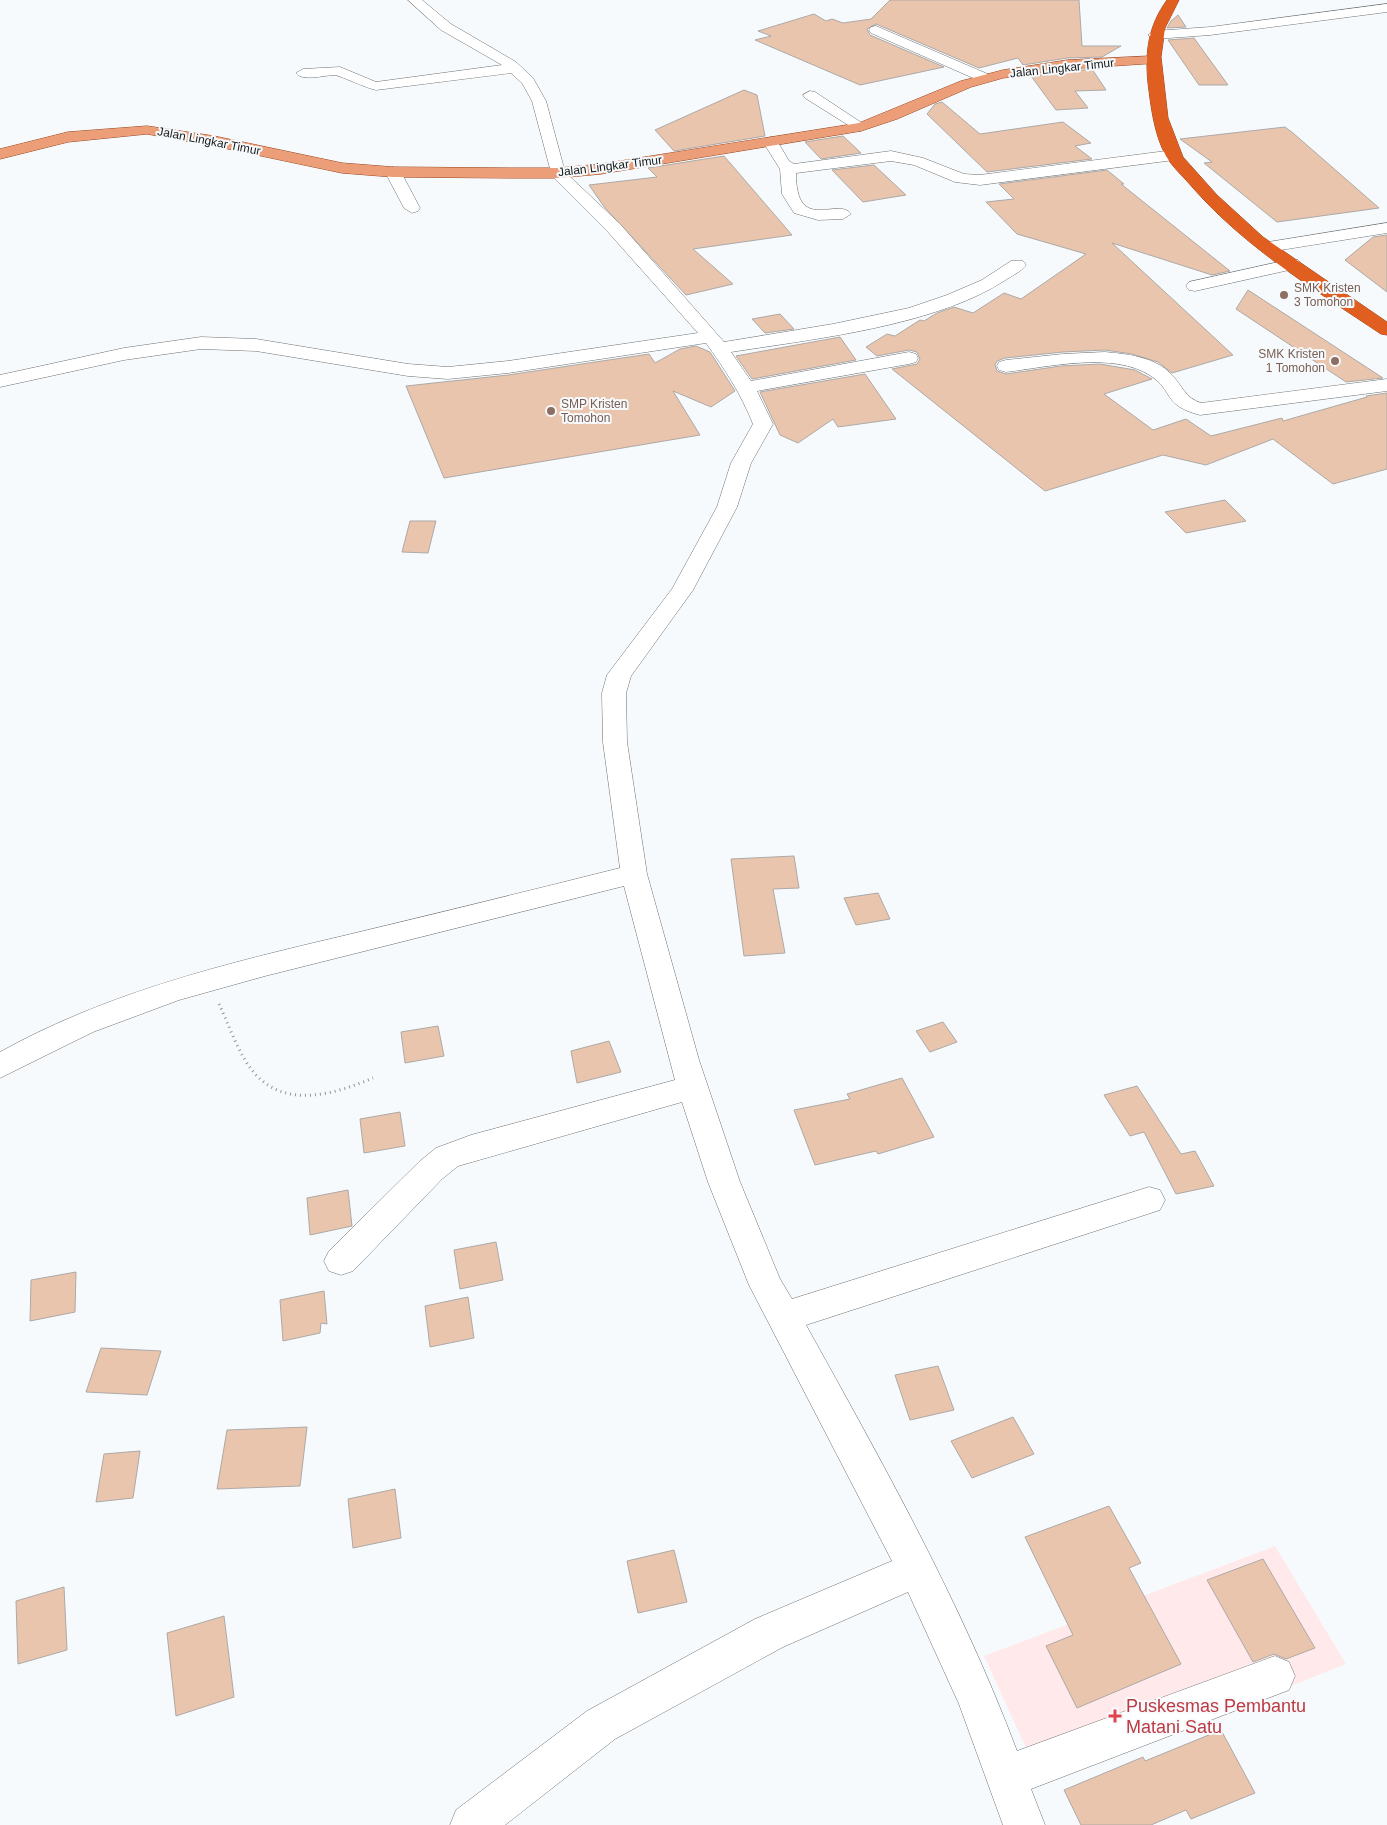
<svg xmlns="http://www.w3.org/2000/svg" width="1387" height="1825" viewBox="0 0 1387 1825" font-family="Helvetica,sans-serif">
	<rect width="100%" height="100%" fill="#f7fafc"/>
	<polygon fill="#ffe9ea" points="1275,1546 1346,1664 1043,1785 984,1656"/>
	<g fill="#eac5ad" stroke="#aca9a7">
		<polygon points="890,0 1079,0 1082,46 1121,46 1102,57 1067,58 1023,65 1018,58 979,68 876,24 867,29 870,35 944,67 860,85 755,40 771,36 758,31 814,14 826,21 832,19 843,23 871,19"/>
		<polygon points="1178,15 1186,27 1167,28 1171,21"/>
		<polygon points="1194,38 1228,85 1199,85 1168,40"/>
		<polygon points="1092,69 1106,90 1075,91 1088,108 1056,110 1031,76"/>
		<polygon points="744,90 757,95 765,136 674,151 655,130"/>
		<polygon points="942,102 980,134 1063,122 1091,143 1075,146 1092,159 987,172 927,114 935,104"/>
		<polygon points="1285,127 1293,133 1379,208 1277,222 1204,163 1212,162 1180,139"/>
		<polygon points="843,136 861,153 821,159 805,142"/>
		<polygon points="724,156 792,235 693,249 733,284 686,295 605,208 589,185 657,177 648,168"/>
		<polygon points="874,165 906,195 863,202 832,170"/>
		<polygon points="1107,170 1124,184 1121,184 1230,271 1212,275 1112,243 1233,355 1172,373 1158,362 1132,354 1105,350 1063,352 1005,358 997,361 995,365 997,371 1006,374 1061,366 1100,364 1135,370 1152,379 1104,394 1153,430 1186,419 1211,436 1282,418 1283,421 1367,397 1366,396 1387,393 1387,469 1333,484 1273,439 1206,465 1163,455 1045,491 892,369 917,364 920,359 917,352 909,350 877,356 866,347 887,334 895,336 920,320 924,321 937,313 954,307 973,313 1004,293 1021,299 1086,254 1017,234 986,202 1014,199 999,184"/>
		<polygon points="1387,235 1387,292 1345,260 1373,237"/>
		<polygon points="1248,290 1383,378 1346,382 1236,309"/>
		<polygon points="780,314 794,329 765,333 752,319"/>
		<polygon points="840,337 856,360 752,379 736,356"/>
		<polygon points="696,346 710,352 735,391 711,407 673,391 700,435 444,478 406,386 508,375 649,354 655,363 680,349"/>
		<polygon points="865,374 896,419 838,427 833,419 798,443 780,435 760,392"/>
		<polygon points="1225,500 1246,521 1186,533 1165,512"/>
		<polygon points="410,521 436,521 428,553 402,552"/>
		<polygon points="794,856 799,888 773,889 785,953 744,956 731,859"/>
		<polygon points="878,893 890,919 856,925 844,898"/>
		<polygon points="943,1022 957,1042 930,1052 916,1031"/>
		<polygon points="438,1026 444,1056 405,1063 401,1032"/>
		<polygon points="609,1041 621,1072 577,1083 571,1051"/>
		<polygon points="902,1078 934,1137 878,1154 876,1151 815,1165 794,1110 850,1099 847,1094"/>
		<polygon points="1137,1086 1181,1154 1195,1151 1214,1186 1176,1194 1144,1132 1130,1136 1104,1095"/>
		<polygon points="400,1112 405,1146 364,1153 360,1119"/>
		<polygon points="348,1190 352,1226 310,1235 307,1198"/>
		<polygon points="496,1242 503,1280 460,1289 454,1250"/>
		<polygon points="76,1272 75,1312 30,1321 31,1280"/>
		<polygon points="324,1291 327,1324 321,1323 320,1333 283,1341 280,1300"/>
		<polygon points="468,1297 474,1338 430,1347 425,1306"/>
		<polygon points="101,1348 161,1351 147,1395 86,1392"/>
		<polygon points="938,1366 954,1410 910,1420 895,1375"/>
		<polygon points="1013,1417 1034,1454 972,1478 951,1441"/>
		<polygon points="307,1427 300,1486 217,1489 227,1430"/>
		<polygon points="140,1451 133,1498 96,1502 104,1454"/>
		<polygon points="395,1489 401,1538 353,1548 348,1499"/>
		<polygon points="1109,1506 1141,1563 1129,1568 1181,1664 1077,1708 1046,1646 1073,1635 1025,1537"/>
		<polygon points="674,1550 687,1602 638,1613 627,1561"/>
		<polygon points="1263,1559 1315,1648 1286,1659 1274,1654 1253,1662 1207,1580"/>
		<polygon points="64,1587 67,1650 18,1664 16,1601"/>
		<polygon points="224,1616 234,1697 176,1716 167,1633"/>
		<polygon points="1221,1730 1255,1793 1191,1819 1186,1810 1151,1825 1081,1825 1064,1790 1143,1757 1145,1761"/>
	</g>
	<g fill="none" stroke-linecap="round" stroke-linejoin="round">
		<g stroke="#6e7072" stroke-width="1">
			<g id="minor">
				<path d="M 408,0 L 422,0 L 451,24 L 516,62 L 533,78 L 546,101 L 565,172 L 620,224 L 724,342 L 833,324 L 909,308 L 947,295 L 982,280 L 1011,261 L 1023,261 L 1026,265 C 1021,272 1011,276 1004,281 C 934,326 814,339 731,352 L 751,381 L 909,352 L 916,354 L 918,358 L 916,362 L 909,364 L 757,391 L 773,424 L 751,463 L 737,507 L 693,590 L 631,676 L 626,693 L 627,742 L 647,874 L 699,1060 L 740,1182 L 780,1279 L 792,1299 L 1149,1187 L 1160,1190 L 1165,1200 L 1160,1210 L 806,1325 C 883,1464 961,1602 1017,1751 L 1275,1656 L 1289,1662 L 1295,1676 L 1289,1690 L 1031,1789 L 1045,1825 L 1003,1825 L 959,1704 L 908,1592 L 783,1647 L 615,1739 L 505,1825 L 450,1825 L 456,1810 L 587,1711 L 755,1619 L 892,1561 L 749,1285 L 708,1182 L 682,1102 L 458,1166 L 442,1179 L 353,1271 L 341,1275 L 329,1271 L 324,1261 L 329,1251 L 420,1161 L 436,1148 L 471,1135 L 675,1080 L 624,886 L 265,976 L 179,1000 L 93,1032 L 0,1078 L 0,1052 C 108,992 228,963 347,935 C 438,913 529,891 620,868 L 603,742 L 602,693 L 607,675 L 672,589 L 717,507 L 731,463 L 753,424 C 741,394 725,369 706,343 L 508,373 L 448,379 L 408,376 L 256,351 L 201,349 L 124,360 L 0,387 L 0,375 L 124,348 L 201,337 L 256,339 L 408,364 L 448,367 L 508,361 L 698,333 L 608,232 L 552,176 L 532,101 L 522,83 L 511,73 L 376,90 C 366,88 341,76 335,75 C 324,75 303,82 296,73 L 303,69 L 340,67 L 376,82 L 502,65 L 441,30 Z"/>
				<polygon points="1387,4 1387,12 1210,35 1155,39 1148,35 1155,31 1210,27"/>
				<polygon points="876,26 990,75 992,78 985,82 980,81 871,33 869,30 871,27"/>
				<polygon points="810,91 815,92 868,127 861,131 856,130 805,98 803,95"/>
				<path d="M 771,137 L 776,139 L 789,161 L 794,164 L 891,151 L 923,158 L 964,174 L 980,175 L 1174,150 L 1182,155 L 1174,160 L 980,185 L 955,182 L 914,165 L 891,161 L 796,173 C 796,235 838,196 851,214 L 843,219 L 818,220 L 794,213 L 782,194 L 780,169 L 763,142 Z"/>
				<polygon points="393,167 401,172 420,208 418,211 412,213 404,208 385,172"/>
				<polygon points="1387,223 1387,233 1268,252 1262,251 1260,247 1262,243 1268,242"/>
				<polygon points="1292,259 1298,260 1301,264 1298,268 1195,291 1189,290 1186,286 1189,282"/>
				<path d="M 1105,352 C 1127,354 1155,357 1171,374 C 1182,385 1185,398 1201,403 L 1387,379 L 1387,391 L 1200,415 C 1162,405 1174,391 1151,376 C 1114,351 1048,367 1006,372 L 999,370 L 997,366 L 999,362 L 1006,360 L 1063,354 Z"/>
			</g>
		</g>
		<g stroke="#9a461e" stroke-width="1">
			<polygon id="major" points="1153,56 1160,60 1158,63 1067,69 1003,78 971,87 897,119 861,131 601,174 558,178 511,178 393,177 342,173 214,146 147,134 68,142 0,159 0,149 68,132 147,126 214,136 342,163 393,167 511,168 558,168 601,164 859,123 961,81 1003,70 1067,60"/>
		</g>
		<g stroke="#9a461e" stroke-width="1">
			<path id="highway" d="M 1167,0 L 1179,0 L 1165,28 L 1161,57 L 1168,118 L 1183,157 L 1217,195 L 1263,237 L 1387,322 L 1387,335 L 1381,334 C 1315,290 1246,248 1193,188 C 1184,177 1173,168 1166,156 C 1154,134 1151,107 1148,83 C 1145,52 1148,26 1167,0 Z"/>
		</g>
		<path stroke="#919394" stroke-width="3" stroke-dasharray="1 4" stroke-linecap="butt" d="M 219,1004 C 230,1027 239,1057 257,1076 C 289,1109 337,1093 373,1078"/>
		<use href="#minor" fill="#fff" fill-rule="evenodd"/>
		<use href="#major" fill="#ec9e79" fill-rule="evenodd"/>
		<use href="#highway" fill="#e05e20" fill-rule="evenodd"/>
	</g>
	<g fill="#8d6e63" stroke="#f7fafc" stroke-width="2">
		<circle cx="1284" cy="295" r="5"/>
		<circle cx="1335" cy="361" r="5"/>
		<circle cx="551" cy="411" r="5"/>
	</g>
	<path fill="#e0444e" stroke="#f7fafc" stroke-width="2" d="M1112.5 1708.5h5v5h5v5h-5v5h-5v-5h-5v-5h5z"/>
	<g text-anchor="middle" dominant-baseline="central" stroke-width="4" stroke-linejoin="round" paint-order="stroke">
		<g font-size="12" fill="#191a1b" stroke="#f7fafc">
			<text transform="translate(1062 68) rotate(-6)">Jalan Lingkar Timur</text>
			<text transform="translate(209 141) rotate(11)">Jalan Lingkar Timur</text>
			<text transform="translate(610 166) rotate(-7)">Jalan Lingkar Timur</text>
		</g>
		<g font-size="12" fill="#785e54" stroke="#f7fafc" text-anchor="start">
			<text x="1294" y="288">SMK Kristen<tspan x="1294" dy="14">3 Tomohon</tspan></text>
			<text x="1325" y="354" text-anchor="end">SMK Kristen<tspan x="1325" dy="14">1 Tomohon</tspan></text>
			<text x="561" y="404">SMP Kristen<tspan x="561" dy="14">Tomohon</tspan></text>
		</g>
		<g font-size="18" fill="#be3a42" stroke="#f7fafc" text-anchor="start">
			<text x="1126" y="1706">Puskesmas Pembantu<tspan x="1126" dy="21">Matani Satu</tspan></text>
		</g>
	</g>
</svg>
